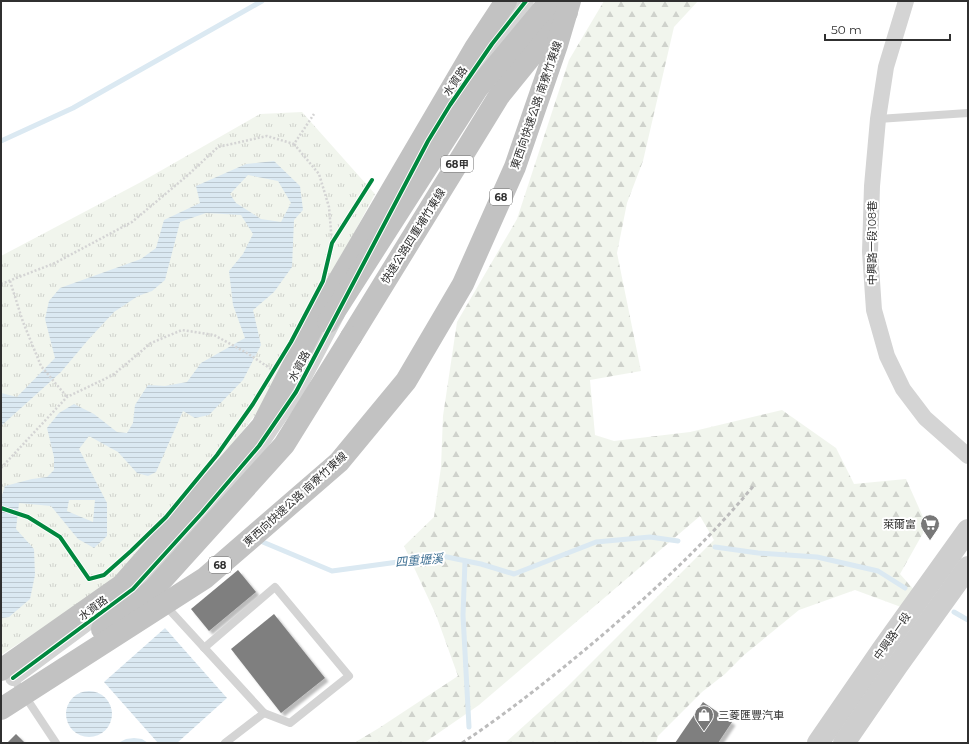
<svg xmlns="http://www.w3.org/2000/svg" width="969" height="744" viewBox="0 0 969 744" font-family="Montserrat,'Noto Sans TC',sans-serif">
	<defs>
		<pattern id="grass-tufts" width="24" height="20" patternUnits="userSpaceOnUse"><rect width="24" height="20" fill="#f1f5ed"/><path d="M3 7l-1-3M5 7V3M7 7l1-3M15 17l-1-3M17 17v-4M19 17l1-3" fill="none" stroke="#cfd2cc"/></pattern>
		<pattern id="forest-firs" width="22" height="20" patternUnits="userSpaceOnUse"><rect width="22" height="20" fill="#f1f5ed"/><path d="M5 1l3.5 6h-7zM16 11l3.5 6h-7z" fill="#cfd2cc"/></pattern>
		<pattern id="water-rules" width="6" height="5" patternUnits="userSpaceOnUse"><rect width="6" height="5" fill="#dbe9f2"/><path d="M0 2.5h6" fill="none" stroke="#bcc8d0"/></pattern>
		<filter id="shadow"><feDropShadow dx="3.5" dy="3.5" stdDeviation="1" flood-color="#0004"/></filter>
	</defs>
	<rect width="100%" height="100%" fill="#fff"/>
	<polygon fill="url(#grass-tufts)" points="302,112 375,194 259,410 195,492 117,580 1,655 1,256 141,182 260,114"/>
	<polygon fill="url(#forest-firs)" points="604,1 698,1 674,27 643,161 627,203 617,253 641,371 590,380 595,435 614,441 690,432 782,410 836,448 854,484 906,479 927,526 900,574 915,591 901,607 855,590 799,610 744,655 725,674 702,692 658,736 656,743 505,743 567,687 714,540 700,516 479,705 424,743 354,743 379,728 458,676 436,615 404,546 434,517 441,467 443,416 457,322 517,219 569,60"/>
	<g fill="url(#water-rules)" fill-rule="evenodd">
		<path d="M 274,161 L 300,186 L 303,210 L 294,220 L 292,267 L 274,292 L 253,310 L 261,345 L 243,380 L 209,415 L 195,418 L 183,411 L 156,472 L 148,476 L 137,473 L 118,452 L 89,436 L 79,449 L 107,503 L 107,536 L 94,548 L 78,539 L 51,506 L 19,503 L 16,529 L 34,549 L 35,575 L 30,599 L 9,617 L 1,618 L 1,498 L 5,486 L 32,479 L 47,477 L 54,470 L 54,457 L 47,428 L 59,413 L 74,404 L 94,414 L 117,432 L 127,433 L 133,423 L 135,405 L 148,385 L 165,386 L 187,382 L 201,363 L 245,338 L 233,305 L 229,271 L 243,254 L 253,234 L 241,215 L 206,213 L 180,222 L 165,280 L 152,291 L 138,296 L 114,312 L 88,340 L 61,372 L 1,426 L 1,393 L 17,397 L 55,358 L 45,319 L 49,301 L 60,288 L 141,259 L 156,248 L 164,220 L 200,203 L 196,186 L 246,164 ZM 248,175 L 278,181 L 291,203 L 281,222 L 261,219 L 236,203 L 230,194 ZM 69,500 L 95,500 L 93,522 L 67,511 Z"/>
		<polygon points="165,628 227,698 177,743 158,743 104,682"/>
		<circle cx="89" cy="714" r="23"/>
		<polygon points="134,738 142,739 148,743 118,743 126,739"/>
	</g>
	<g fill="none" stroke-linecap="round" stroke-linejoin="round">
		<g stroke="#dbe9f2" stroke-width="5">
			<polyline points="1,141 73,108 262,1"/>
			<polyline points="258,540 332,571 442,556 481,564 514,574 596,542 650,537 678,541"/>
			<polyline points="715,547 758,553 817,557 878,571 905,588"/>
			<polyline points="465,561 463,615 469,727"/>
			<polyline points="954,612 968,620"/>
		</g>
	</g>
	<g fill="#7f7f7f" filter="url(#shadow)">
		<polygon points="238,570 256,592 209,631 191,609"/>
		<polygon points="274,614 325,678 281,713 231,649"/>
		<polygon points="703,702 732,722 718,743 675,743"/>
		<polygon points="16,734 25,743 7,743"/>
	</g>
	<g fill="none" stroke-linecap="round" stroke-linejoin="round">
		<g stroke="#d4d4d4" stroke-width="2.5" stroke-dasharray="2 2" stroke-linecap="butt">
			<polyline points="294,144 319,174 329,207 332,243"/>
			<polyline points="10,281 23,322 41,366 67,397"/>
			<polyline points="1,284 55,263 132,222 188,175 218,147 267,136 294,144 314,114"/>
			<polyline points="1,468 67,397 113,375 151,343 182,330 214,335 247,353 271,369"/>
		</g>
		<g stroke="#d4d4d4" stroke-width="8">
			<polyline points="878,119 968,113"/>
			<polyline points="165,605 264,713"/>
			<polyline points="204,648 275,587 349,676 290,723 264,713 225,743"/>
			<polyline points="13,678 56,743"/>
		</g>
		<g stroke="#d4d4d4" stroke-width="16">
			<polyline points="906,1 886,67 878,119 872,186 870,252 874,310 887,356 903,389 925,418 968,456"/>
			<polyline points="471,74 492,44 526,1"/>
			<polyline points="13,678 133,589 202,513 259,446 296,392 337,314"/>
		</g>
		<g stroke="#cecece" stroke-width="22">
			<polyline points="818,743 882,650 968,530"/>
			<polyline points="844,743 897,666 968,567"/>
		</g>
		<g stroke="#c2c2c2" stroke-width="22">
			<polyline points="351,337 499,96 567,12"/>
			<polyline points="1,670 122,585 262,426 322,309 475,48 506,1"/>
		</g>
		<path stroke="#bcbcbc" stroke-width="3" stroke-dasharray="4 3" stroke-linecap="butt" d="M 462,743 C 510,711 555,675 599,638 C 655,590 708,541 755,484"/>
		<g stroke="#c2c2c2" stroke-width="22">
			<polyline points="328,322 477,89 550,1"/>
			<polyline points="102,629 153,590 284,445 351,337"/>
			<polyline points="1,709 205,578 339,462 406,381 463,284 515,167 557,45 570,1"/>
		</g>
		<g stroke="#fff" stroke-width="6">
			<g id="cycleway">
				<polyline points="1,508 28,517 60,537 89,579 104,575 131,551 166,517 217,455 253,404 291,342 323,281 332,243 372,180"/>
				<polyline points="13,678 133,589 202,513 259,446 296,392 428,141 450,105 492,44 526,1"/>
			</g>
		</g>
		<use href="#cycleway" stroke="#00873e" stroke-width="4"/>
	</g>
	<defs>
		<g id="supermarket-pin" transform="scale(1)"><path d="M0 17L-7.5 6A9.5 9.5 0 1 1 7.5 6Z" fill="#787878" stroke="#fff"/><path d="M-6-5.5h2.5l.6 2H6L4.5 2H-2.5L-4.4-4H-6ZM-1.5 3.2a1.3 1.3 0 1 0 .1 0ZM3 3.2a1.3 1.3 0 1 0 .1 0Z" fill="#fff"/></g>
		<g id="shop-pin" transform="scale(1)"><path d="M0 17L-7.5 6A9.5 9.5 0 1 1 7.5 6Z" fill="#787878" stroke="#fff"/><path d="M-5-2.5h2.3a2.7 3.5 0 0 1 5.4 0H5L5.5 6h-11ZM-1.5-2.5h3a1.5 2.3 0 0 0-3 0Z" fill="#fff"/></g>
	</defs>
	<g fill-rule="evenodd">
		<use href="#supermarket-pin" x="930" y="524"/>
		<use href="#shop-pin" x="704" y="715"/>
	</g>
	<g text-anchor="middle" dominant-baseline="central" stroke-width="4" stroke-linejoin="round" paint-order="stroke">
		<g fill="#fff" stroke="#6e6e6e" stroke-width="1">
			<rect x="441" y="156" width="32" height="16" rx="3"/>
			<rect x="490" y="189" width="22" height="16" rx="3"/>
			<rect x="209" y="557" width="22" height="16" rx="3"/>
		</g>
		<g font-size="10" font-weight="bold" fill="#303030">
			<text x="457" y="164">68甲</text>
			<text x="501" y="197">68</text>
			<text x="220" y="565">68</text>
		</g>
		<g font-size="11" fill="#303030" stroke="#fff">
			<text transform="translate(455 81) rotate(-56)">水資路</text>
			<text transform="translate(536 105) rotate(-71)">東西向快速公路 南寮竹東線</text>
			<text transform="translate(413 236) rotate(-58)">快速公路四重埔竹東線</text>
			<text transform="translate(872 243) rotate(-90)">中興路一段108巷</text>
			<text transform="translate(299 366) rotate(-62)">水資路</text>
			<text transform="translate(295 499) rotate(-42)">東西向快速公路 南寮竹東線</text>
			<text transform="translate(93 608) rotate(-37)">水資路</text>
			<text transform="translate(892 636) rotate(-55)">中興路一段</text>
		</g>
		<g font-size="11" fill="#303030" stroke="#fff" text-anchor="end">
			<text x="916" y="524">萊爾富</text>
			<text x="718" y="715" text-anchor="start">三菱匯豐汽車</text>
		</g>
		<g font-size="12" font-style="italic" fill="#3e7093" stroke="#fff">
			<text transform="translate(419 560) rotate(-5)">四重壢溪</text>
		</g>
	</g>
	<rect width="969" height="744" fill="none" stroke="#303030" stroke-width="4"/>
	<path d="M825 34v6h125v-6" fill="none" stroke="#303030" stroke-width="2"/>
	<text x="831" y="34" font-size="12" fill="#303030" stroke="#ffffff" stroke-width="3" paint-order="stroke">50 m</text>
</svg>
